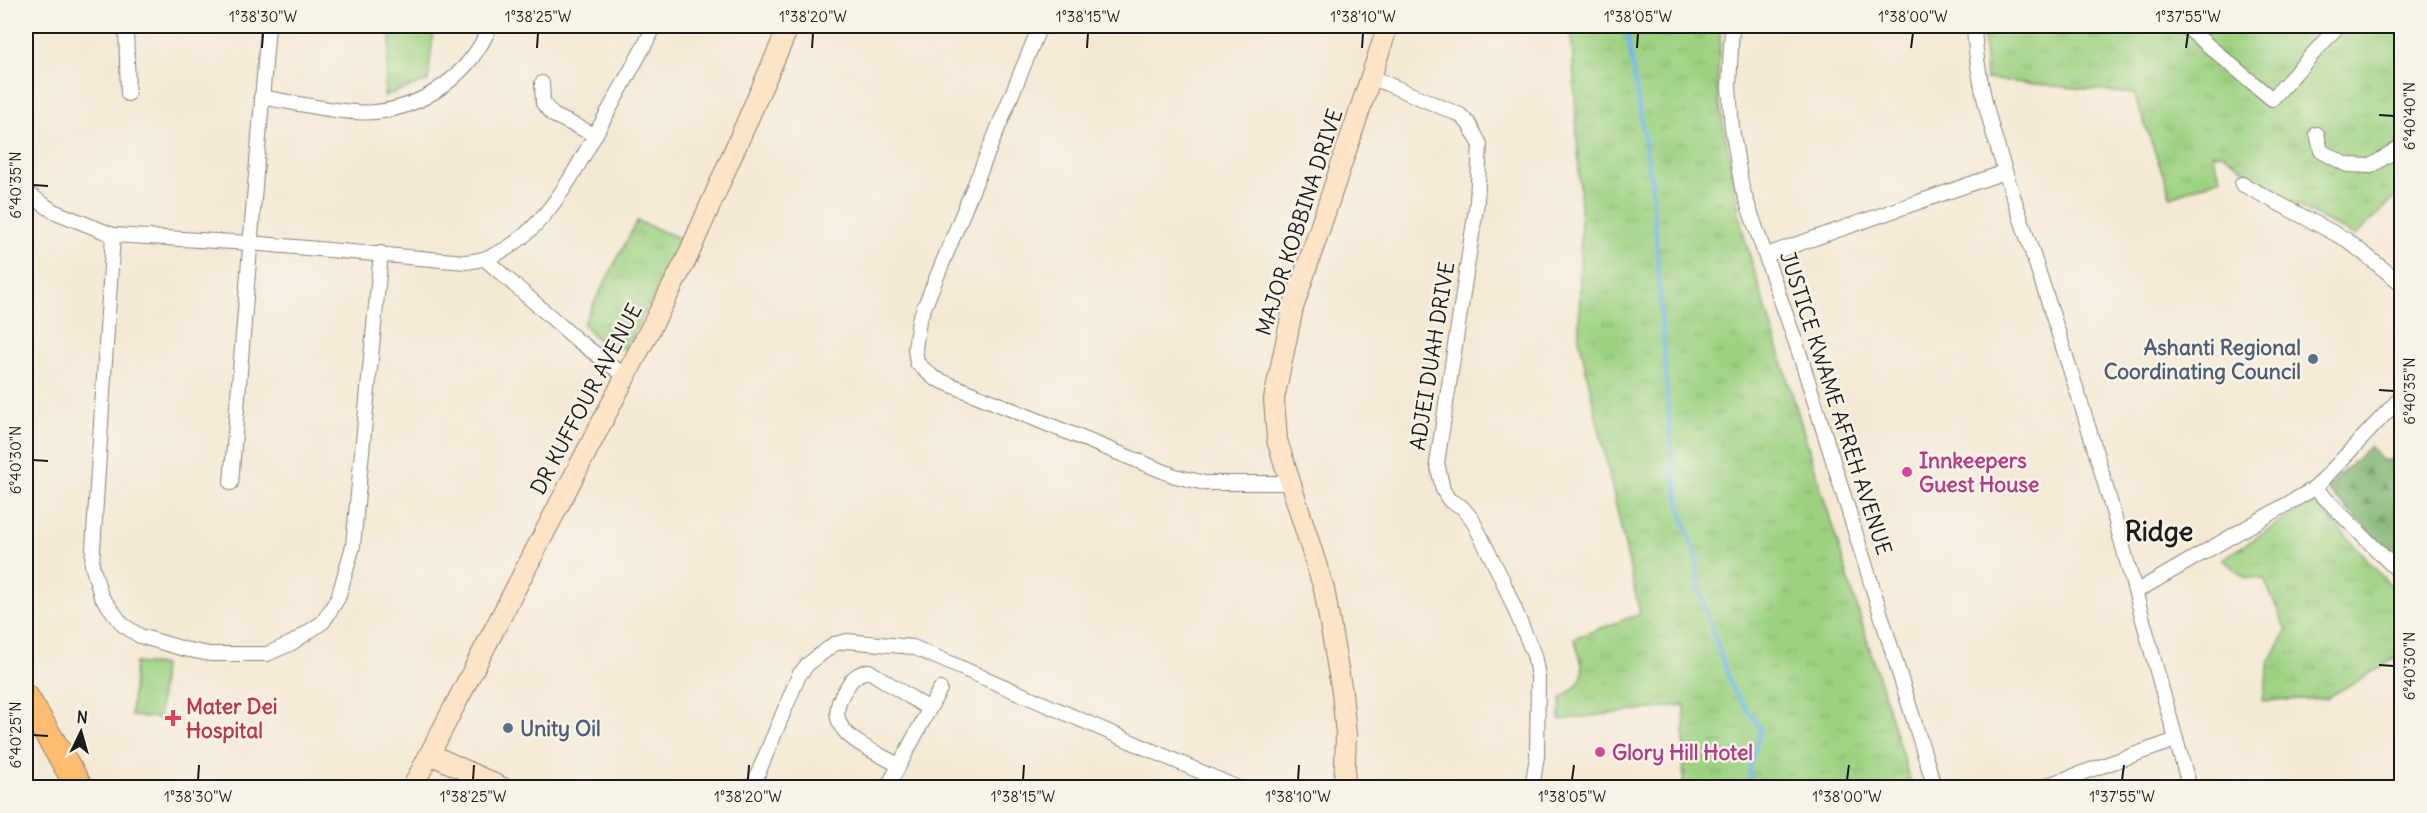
<svg xmlns="http://www.w3.org/2000/svg" width="2427" height="813" viewBox="0 0 2427 813" font-family="Delius,sans-serif">
	<defs>
		<pattern id="grass-tufts" width="24" height="20" patternUnits="userSpaceOnUse" patternTransform="scale(1.5)"><rect width="24" height="20" fill="#9dd181"/><path d="M3 7l-1-3M5 7V3M7 7l1-3M15 17l-1-3M17 17v-4M19 17l1-3" fill="none" stroke="#87b36f"/></pattern>
		<pattern id="forest-firs" width="22" height="20" patternUnits="userSpaceOnUse" patternTransform="scale(1.5)"><rect width="22" height="20" fill="#7eb36f"/><path d="M5 1l3.5 6h-7zM16 11l3.5 6h-7z" fill="#66915a"/></pattern>
	</defs>
	<rect width="100%" height="100%" fill="#f7f3e8"/>
	<filter id="ink" filterUnits="userSpaceOnUse"><feTurbulence type="fractalNoise" baseFrequency=".0167" numOctaves="2"/><feDisplacementMap in="SourceGraphic" scale="12" xChannelSelector="R" yChannelSelector="G"/><feConvolveMatrix kernelMatrix="1 2 1 2 8 2 1 2 1" color-interpolation-filters="sRGB"/></filter>
	<filter id="wash" filterUnits="userSpaceOnUse"><feTurbulence type="fractalNoise" baseFrequency=".008" numOctaves="4" result="noise"/><feDisplacementMap in="SourceGraphic" scale="24" xChannelSelector="R" yChannelSelector="G"/><feGaussianBlur stdDeviation="1.35" result="paint"/><feColorMatrix in="noise" values="0 0 0 0 0 0 0 0 0 0 0 0 0 0 0 0 0 1.4 0 .05"/><feComposite in="paint" operator="in"/></filter>
	<g filter="url(#wash)">
		<rect width="100%" height="100%" fill="#f5e9d5"/>
		<g fill="url(#grass-tufts)" stroke="#5c764e" stroke-width="1.5">
			<path d="M 1571,26 L 1721,26 L 1717,89 L 1743,233 L 1912,787 L 1683,787 L 1685,705 L 1560,720 L 1561,698 C 1592,678 1583,669 1574,638 L 1640,614 L 1579,338 L 1581,208 Z"/>
			<polygon points="1983,26 2401,26 2401,192 2355,236 2283,198 2222,153 2212,154 2221,178 2171,197 2134,94 1986,79"/>
			<polygon points="637,221 682,239 627,348 607,349 583,324"/>
			<polygon points="2314,501 2401,597 2401,655 2327,698 2263,701 2269,662 2287,631 2264,579 2244,577 2222,559"/>
		</g>
		<polygon fill="url(#forest-firs)" stroke="#4d6846" stroke-width="1.5" points="2370,446 2382,460 2392,460 2401,468 2401,563 2326,488"/>
		<g fill="#9dd181" stroke="#5c764e" stroke-width="1.5">
			<polygon points="392,26 434,26 428,81 384,96"/>
			<polygon points="135,663 163,665 159,718 131,716"/>
		</g>
		<g fill="none" stroke-linecap="round" stroke-linejoin="round">
			<polyline stroke="#73b8e9" stroke-width="4" points="1626,26 1652,186 1673,473 1684,520 1696,554 1699,590 1732,688 1761,729 1749,769 1751,788"/>
		</g>
	</g>
	<g filter="url(#ink)">
		<g fill="none" stroke-linecap="round" stroke-linejoin="round">
			<g stroke="#888278" stroke-width="16">
				<g id="street">
					<polyline points="126,26 128,94"/>
					<polyline points="1040,26 919,320 915,349 917,363 934,378 1175,476 1205,483 1292,483"/>
					<polyline points="1732,26 1729,87 1732,128 1742,188 1800,355 1935,788"/>
					<path d="M 1974,26 C 1977,96 2003,165 2025,231 C 2043,284 2060,338 2077,391 C 2119,522 2151,656 2190,788"/>
					<polyline points="2185,26 2272,99 2338,26"/>
					<polyline points="1371,77 1460,115 1469,124 1480,144 1477,202 1437,463 1443,490 1449,500 1462,507 1472,519 1502,579 1534,655 1538,676 1537,756 1532,788"/>
					<polyline points="542,83 543,103 553,115 595,135"/>
					<path d="M 261,97 C 293,102 344,115 375,112 C 426,107 471,73 490,26"/>
					<polyline points="2317,134 2321,151 2347,165 2371,166 2402,146"/>
					<polyline points="2242,184 2347,240 2402,284"/>
					<path d="M 26,192 L 53,211 L 113,235 L 250,243 L 465,262 C 535,257 574,172 604,119 C 621,88 638,57 655,26"/>
					<polyline points="113,235 92,565 101,596 123,625 140,636 184,649 210,654 267,654 292,643 323,622 338,598 353,546 381,253"/>
					<polyline points="1766,255 2005,172"/>
					<polyline points="486,260 577,340 625,376"/>
					<polyline points="231,483 268,26"/>
					<polyline points="2315,488 2402,575"/>
					<polyline points="2137,591 2315,488 2402,396"/>
					<path d="M 898,765 C 868,747 818,732 845,690 C 851,680 856,673 869,671 L 929,709"/>
					<polyline points="752,788 799,675 808,664 834,644 847,641 913,647 1238,788"/>
					<polyline points="887,788 940,689"/>
					<polyline points="2039,788 2176,740"/>
					<polyline points="2398,788 2402,778"/>
				</g>
			</g>
			<g stroke="#888278" stroke-width="22">
				<g id="secondary">
					<polyline points="430,754 503,788"/>
					<polyline points="412,788 686,260 789,26"/>
					<polyline points="1344,788 1346,735 1342,692 1324,589 1277,440 1274,399 1293,308 1388,26"/>
				</g>
			</g>
			<g stroke="#888278" stroke-width="28">
				<polyline id="highway" points="26,698 80,788"/>
			</g>
			<use href="#street" stroke="#fff" stroke-width="14"/>
			<use href="#secondary" stroke="#fee4c6" stroke-width="20"/>
			<use href="#highway" stroke="#fdbc70" stroke-width="26"/>
		</g>
	</g>
	<path fill="none" stroke="#1c1c1c" stroke-width="2" d="M 262,48 L 263,33M 537,48 L 538,33M 812,48 L 813,33M 1087,48 L 1088,33M 1362,48 L 1363,33M 1637,48 L 1638,33M 1911,48 L 1913,33M 2186,48 L 2188,33M 2379,115 L 2394,116M 33,185 L 48,186M 2379,390 L 2394,391M 33,460 L 48,461M 2379,665 L 2394,666M 33,735 L 48,736M 198,780 L 199,765M 473,780 L 474,765M 748,780 L 749,765M 1023,780 L 1024,765M 1298,780 L 1299,765M 1572,780 L 1574,765M 1847,780 L 1849,765M 2122,780 L 2124,765"/>
	<g fill="#5c6f8a" stroke="#f7f3e8" stroke-width="2">
		<circle cx="2313" cy="359" r="6"/>
		<circle cx="508" cy="728" r="6"/>
	</g>
	<g fill="#d1479c" stroke="#f7f3e8" stroke-width="2">
		<circle cx="1907" cy="472" r="6"/>
		<circle cx="1600" cy="752" r="6"/>
	</g>
	<path fill="#e0444e" stroke="#f7f3e8" stroke-width="2" d="M170 709h6v6h6v6h-6v6h-6v-6h-6v-6h6z"/>
	<g text-anchor="middle" dominant-baseline="central" stroke-width="5" stroke-linejoin="round" paint-order="stroke">
		<g font-size="21" fill="#1c1c1c" stroke="#f7f3e8">
			<text transform="translate(1299 222) rotate(-72)">MAJOR KOBBINA DRIVE</text>
			<text transform="translate(1432 356) rotate(-81)">ADJEI DUAH DRIVE</text>
			<text transform="translate(586 399) rotate(-62)">DR KUFFOUR AVENUE</text>
			<text transform="translate(1836 403) rotate(72)">JUSTICE KWAME AFREH AVENUE</text>
		</g>
		<g font-size="21" font-weight="bold" fill="#4e5e75" stroke="#f7f3e8" text-anchor="end">
			<text x="2301" y="347">Ashanti Regional<tspan x="2301" dy="24">Coordinating Council</tspan></text>
			<text x="520" y="728" text-anchor="start">Unity Oil</text>
		</g>
		<g font-size="21" font-weight="bold" fill="#b23c85" stroke="#f7f3e8" text-anchor="start">
			<text x="1919" y="460">Innkeepers<tspan x="1919" dy="24">Guest House</tspan></text>
			<text x="1612" y="752">Glory Hill Hotel</text>
		</g>
		<g font-size="21" font-weight="bold" fill="#be3a42" stroke="#f7f3e8" text-anchor="start">
			<text x="186" y="706">Mater Dei<tspan x="186" dy="24">Hospital</tspan></text>
		</g>
		<g font-size="27" font-weight="bold" fill="#1c1c1c" stroke="#f7f3e8">
			<text x="2159" y="531">Ridge</text>
		</g>
	</g>
	<rect width="2427" height="813" fill="none" stroke="#f7f3e8" stroke-width="66"/>
	<g transform="translate(81 732) rotate(5)" stroke="#f7f3e8" stroke-width="4.5" paint-order="stroke">
	<path d="M0-4.5L10 22L0 15L-10 22Z" fill="#1c1c1c"/>
	<text y="-9" font-size="16" font-weight="bold" text-anchor="middle" fill="#1c1c1c">N</text>
	</g>
	<rect x="33" y="33" width="2361" height="747" fill="none" stroke="#1c1c1c" stroke-width="2"/>
	<g font-size="15" text-anchor="middle" fill="#1c1c1c">
		<text x="263" y="22">1°38'30"W</text>
		<text x="538" y="22">1°38'25"W</text>
		<text x="813" y="22">1°38'20"W</text>
		<text x="1088" y="22">1°38'15"W</text>
		<text x="1363" y="22">1°38'10"W</text>
		<text x="1638" y="22">1°38'05"W</text>
		<text x="1913" y="22">1°38'00"W</text>
		<text x="2188" y="22">1°37'55"W</text>
		<text transform="translate(2410 116) rotate(-90)" y="5">6°40'40"N</text>
		<text transform="translate(16 185) rotate(-90)" y="5">6°40'35"N</text>
		<text transform="translate(2410 391) rotate(-90)" y="5">6°40'35"N</text>
		<text transform="translate(16 460) rotate(-90)" y="5">6°40'30"N</text>
		<text transform="translate(2410 666) rotate(-90)" y="5">6°40'30"N</text>
		<text transform="translate(16 735) rotate(-90)" y="5">6°40'25"N</text>
		<text x="198" y="802">1°38'30"W</text>
		<text x="473" y="802">1°38'25"W</text>
		<text x="748" y="802">1°38'20"W</text>
		<text x="1023" y="802">1°38'15"W</text>
		<text x="1298" y="802">1°38'10"W</text>
		<text x="1572" y="802">1°38'05"W</text>
		<text x="1847" y="802">1°38'00"W</text>
		<text x="2122" y="802">1°37'55"W</text>
	</g>
</svg>
